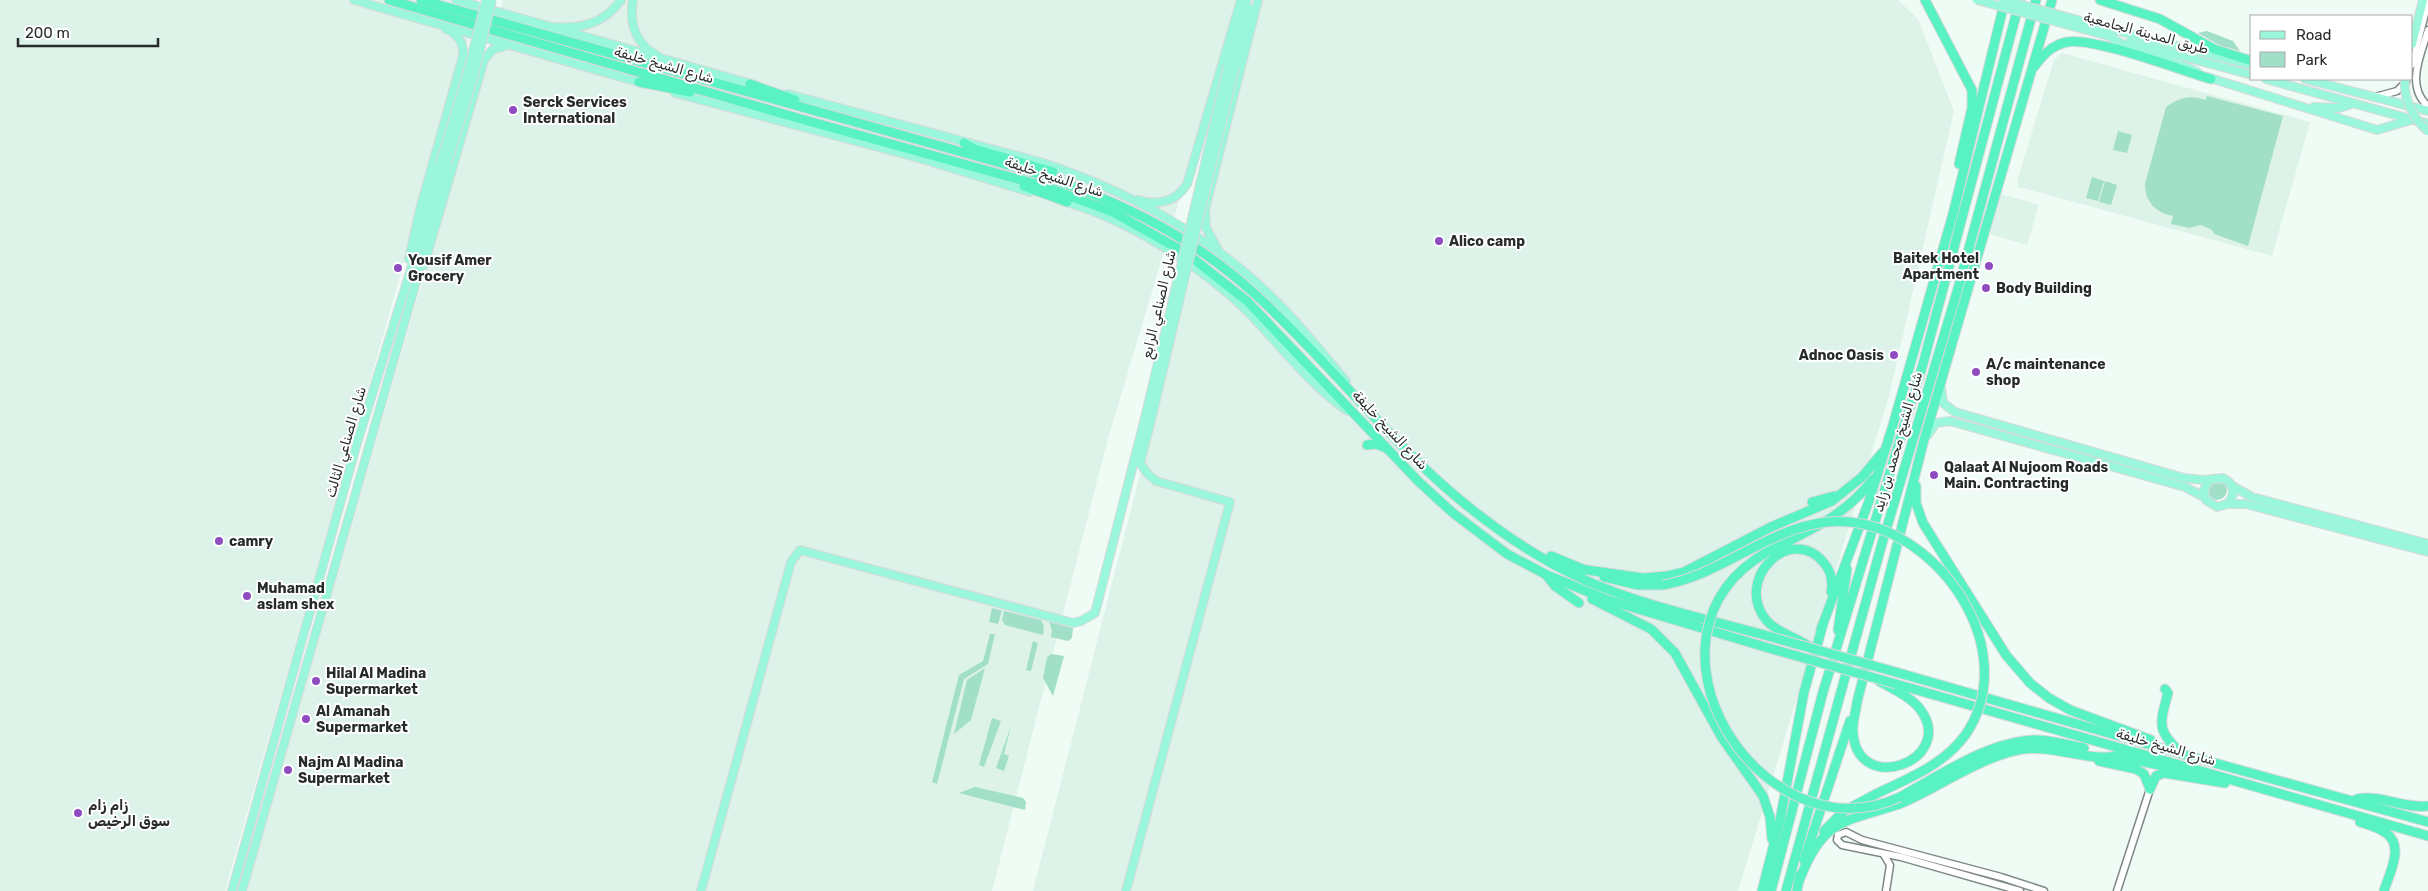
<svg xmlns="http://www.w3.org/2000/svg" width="2428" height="891" viewBox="0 0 2428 891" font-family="Rubik,'Noto Sans Arabic',sans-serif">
	<rect width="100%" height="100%" fill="#effbf5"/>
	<g fill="#ddf2e9">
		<polygon points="0,0 478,0 464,61 408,248 225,891 0,891"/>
		<polygon points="503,0 1239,0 1107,442 992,891 247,891"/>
		<polygon points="1262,0 1898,0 1918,19 1954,111 1889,396 1738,891 1033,891"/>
		<polygon points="2062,53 2310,122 2272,256 2019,187 2017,181 2054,60"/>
		<polygon points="2001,194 2039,205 2027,245 1990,234 1988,231 1998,196"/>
	</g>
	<g fill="#a2dfc8">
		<polygon points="2207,31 2233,41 2240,51 2219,45 2198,33"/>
		<path d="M 2207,96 L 2283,116 L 2248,246 L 2214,234 L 2212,230 L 2201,225 L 2189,228 L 2171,224 L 2173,216 C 2156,213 2145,202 2145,184 L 2166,107 C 2178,98 2191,94 2205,100 Z"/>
		<polygon points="2118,131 2132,135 2127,153 2113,150"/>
		<polygon points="2092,177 2104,181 2098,201 2086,198"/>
		<polygon points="2105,181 2117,185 2111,205 2099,202"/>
		<circle cx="2217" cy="490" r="10"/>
		<polygon points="992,608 1041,620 1044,626 1043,635 1005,625 1002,620 1004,611 1002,610 998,624 989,622"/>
		<polygon points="1049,622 1073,628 1072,638 1068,641 1051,637 1052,630"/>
		<polygon points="990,634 995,634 988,664 964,679 937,784 932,782 959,675 983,661"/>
		<polygon points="1033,641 1038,643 1031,671 1026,670"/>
		<polygon points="1051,654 1064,656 1053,696 1043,678 1047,657"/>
		<polygon points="985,668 971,720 954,734 967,680"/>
		<polygon points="992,718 1001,721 984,767 979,765"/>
		<polygon points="1011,726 1004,754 1009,756 1004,771 996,768"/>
		<polygon points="975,787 1023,798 1026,802 1025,810 959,793"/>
	</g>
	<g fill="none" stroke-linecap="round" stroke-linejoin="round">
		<g stroke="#7e8884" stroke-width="9">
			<g id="minor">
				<path d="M 2428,30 C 2421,55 2405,86 2428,106"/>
				<polyline points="2412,65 2428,2"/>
				<polyline points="2375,97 2397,91 2406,82"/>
				<polyline points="1884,855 1890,865 1886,891"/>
				<polyline points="2020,891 1901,857 1842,845 1837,840 1838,835 1846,832 1862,840 2001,877 2044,891"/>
				<polyline points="2117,891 2150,789"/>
			</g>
		</g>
		<g stroke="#d8d9d9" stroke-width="10">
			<g id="major">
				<polyline points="354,0 645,84"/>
				<polyline points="456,0 755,85"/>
				<path d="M 633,0 C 629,24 636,45 658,56"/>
				<path d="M 557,27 C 584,29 605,22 621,0"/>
				<polyline points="2111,29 2252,65"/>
				<path d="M 2109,36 C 2135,54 2169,57 2197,72"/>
				<polyline points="2130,42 2252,75"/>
				<polyline points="2412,44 2423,0"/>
				<polyline points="1228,66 1247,0"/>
				<polyline points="1235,67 1251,9"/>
				<polyline points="2207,77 2377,130 2411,120"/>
				<polyline points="2266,79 2428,124"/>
				<polyline points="2305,79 2428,111"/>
				<polyline points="675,93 912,156 1030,192"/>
				<path d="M 788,94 L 1040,162 C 1124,189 1209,235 1273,298 C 1299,323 1322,353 1346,381"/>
				<polyline points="2314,107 2339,108 2354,103"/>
				<path d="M 1138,200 C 1157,206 1176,202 1187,184 L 1241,0"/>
				<path d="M 1063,201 C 1126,219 1201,265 1248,312 C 1277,342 1314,389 1348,411"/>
				<polyline points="1218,250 1206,228 1205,209 1258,0"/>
				<path d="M 409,259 L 420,209 L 463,56 C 464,43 458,34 446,29"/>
				<polyline points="424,265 484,60 492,50 508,45"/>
				<path d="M 1941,388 L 1943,403 L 1955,412 L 2184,478 L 2204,480 L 2223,478 C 2235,484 2236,495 2227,504 L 2217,507 L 2206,500 L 2204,490 L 2209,480"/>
				<polyline points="1927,436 1936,423 1950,421 2185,487 2204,497"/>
				<polyline points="2232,486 2252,497 2428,544"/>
				<polyline points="2227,504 2246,504 2428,552"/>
				<polyline points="232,891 357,443 411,269 440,164"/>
				<polyline points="242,891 414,289 447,164"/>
				<polyline points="701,891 791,562 800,550 1073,623 1081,621 1095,613 1145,418"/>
				<polyline points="1126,891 1230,502 1156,481 1148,474 1140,463 1151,420"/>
			</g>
		</g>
		<g stroke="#d8d9d9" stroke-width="11">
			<g id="highway">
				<polyline points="389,0 801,119 1043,186 1113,212 1186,253 1247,301 1419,482 1453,513 1507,554 1547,575 1608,600 1765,647"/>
				<path d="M 421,0 L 1015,167 C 1105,194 1187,231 1257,296 C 1331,363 1391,445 1470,508 C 1505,536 1545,562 1585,580 C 1643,606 1707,619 1768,636"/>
				<polyline points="1925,0 1972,90 1972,108 1959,164"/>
				<polyline points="2100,0 2160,19 2214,49 2252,61"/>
				<path d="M 2034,67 C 2043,55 2052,45 2067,42 C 2094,37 2180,70 2211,79"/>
				<polyline points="639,82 690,92"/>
				<polyline points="750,84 795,100"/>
				<polyline points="964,143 974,149 1053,172"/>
				<polyline points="1024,186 1067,202"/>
				<polyline points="1367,445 1376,444 1386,448"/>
				<polyline points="1916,486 1916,503 1923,523 2006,655 2030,683 2049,698 2070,710 2151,740"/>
				<polyline points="1812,502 1834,496"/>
				<path d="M 1767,552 C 1806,532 1846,516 1873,479"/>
				<polyline points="1551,556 1585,570"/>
				<polyline points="1580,569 1643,578 1667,576 1684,572 1771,527 1832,501 1862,477 1882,453"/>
				<polyline points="1547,576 1555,586 1579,603"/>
				<polyline points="1604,577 1638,585 1663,585"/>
				<polyline points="1592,599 1651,629 1675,653 1722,738 1763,796 1770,817 1772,839"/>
				<polyline points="1821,629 1869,501 1893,425 1953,214 2005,0"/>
				<polyline points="1838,630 1847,569"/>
				<path d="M 1810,647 C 1796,637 1778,633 1767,621 C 1732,580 1791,522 1824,563 C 1831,571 1833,581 1831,592"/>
				<polyline points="1899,673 2182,754 2428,822"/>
				<path d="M 1879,681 C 1893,689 1911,697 1920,709 C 1958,760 1857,798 1853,732 C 1852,722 1856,712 1857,702 L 1924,440 L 2052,0"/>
				<polyline points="1896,684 2428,836"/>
				<path d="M 2165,689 L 2168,693 C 2160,723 2156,730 2180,752"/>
				<polyline points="2114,756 2184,770"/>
				<polyline points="2099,761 2136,769 2144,774 2150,789"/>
				<polyline points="2150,789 2156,776 2164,773 2225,783"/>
				<path d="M 1900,797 C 1939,776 1989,741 2035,740 C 2051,740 2068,745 2084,748"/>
				<path d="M 2357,799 C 2380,794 2404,809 2428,806"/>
				<path d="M 2360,822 C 2369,825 2378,827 2386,833 C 2405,846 2389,874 2384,891"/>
				<polyline points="1824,831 1844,811 1876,794"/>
				<polyline points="1804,860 1850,721"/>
				<path d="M 1799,881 C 1806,863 1815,843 1831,830 C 1851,815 1879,812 1902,803 C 1939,787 1984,755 2023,749 C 2054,745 2089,762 2117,756"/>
				<polyline points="1762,891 1780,820 1804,692 1823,624"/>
				<polyline points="1771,891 1823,692 1923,364 2020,0"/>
				<polyline points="1786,891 1881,547 1959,285 2036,0"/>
				<polyline points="1797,891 1800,875"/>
			</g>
		</g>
		<use href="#minor" stroke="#fff" stroke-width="6"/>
		<use href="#major" stroke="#9bf7db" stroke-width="8"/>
		<use href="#highway" stroke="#58f2c3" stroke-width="9"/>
		<g stroke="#d8d9d9" stroke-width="10" stroke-linecap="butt">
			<g id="major-bridge">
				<polyline points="1977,0 2109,36"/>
				<polyline points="2003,0 2111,29"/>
				<path d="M 2405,79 C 2403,98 2413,119 2428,131"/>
				<polyline points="440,164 466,78 486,0"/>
				<polyline points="447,164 473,79 492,0"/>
				<polyline points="1145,418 1228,66"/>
				<polyline points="1151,420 1235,67"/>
			</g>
		</g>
		<g stroke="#d8d9d9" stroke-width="11" stroke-linecap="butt">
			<g id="highway-bridge">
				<path d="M 1767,552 C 1621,636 1760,861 1900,797"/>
				<path d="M 1663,585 C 1729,574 1780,515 1850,522 C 1941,531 2022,651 1966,734 C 1944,765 1909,778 1876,794"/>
				<polyline points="1768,636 1899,673"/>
				<polyline points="1765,647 1896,684"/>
			</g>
		</g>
		<use href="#major-bridge" stroke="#9bf7db" stroke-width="8"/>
		<use href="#highway-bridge" stroke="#58f2c3" stroke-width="9"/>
	</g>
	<g fill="#8f4bc0" stroke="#fff" stroke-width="2">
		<circle cx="513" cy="110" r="5"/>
		<circle cx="1439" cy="241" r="5"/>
		<circle cx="1989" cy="266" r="5"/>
		<circle cx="398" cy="268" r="5"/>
		<circle cx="1986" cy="288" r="5"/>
		<circle cx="1894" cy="355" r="5"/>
		<circle cx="1976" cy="372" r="5"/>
		<circle cx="1934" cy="475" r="5"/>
		<circle cx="219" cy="541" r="5"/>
		<circle cx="247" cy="596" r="5"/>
		<circle cx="316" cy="681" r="5"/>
		<circle cx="306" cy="719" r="5"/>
		<circle cx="288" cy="770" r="5"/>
		<circle cx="78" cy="813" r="5"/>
	</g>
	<g text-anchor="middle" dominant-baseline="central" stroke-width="4" stroke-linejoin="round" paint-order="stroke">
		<g font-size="14" fill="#272b2a" stroke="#fff">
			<text transform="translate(2146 33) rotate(15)">طريق المدينة الجامعية</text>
			<text transform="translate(664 65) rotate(16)">شارع الشيخ خليفة</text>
			<text transform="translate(1054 177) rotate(18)">شارع الشيخ خليفة</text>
			<text transform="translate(1159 304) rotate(-77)">شارع الصناعي الرابع</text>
			<text transform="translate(1390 430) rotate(47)">شارع الشيخ خليفة</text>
			<text transform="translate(346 442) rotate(-74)">شارع الصناعي الثالث</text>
			<text transform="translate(1898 442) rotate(-74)">شارع الشيخ محمد بن زايد</text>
			<text transform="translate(2166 747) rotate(16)">شارع الشيخ خليفة</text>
		</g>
		<g font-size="14" font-weight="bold" fill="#272b2a" stroke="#fff" text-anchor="start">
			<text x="523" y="102">Serck Services<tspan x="523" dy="16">International</tspan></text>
			<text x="1449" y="241">Alico camp</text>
			<text x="1979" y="258" text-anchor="end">Baitek Hotel<tspan x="1979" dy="16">Apartment</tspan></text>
			<text x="408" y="260">Yousif Amer<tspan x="408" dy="16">Grocery</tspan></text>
			<text x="1996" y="288">Body Building</text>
			<text x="1884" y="355" text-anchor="end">Adnoc Oasis</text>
			<text x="1986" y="364">A/c maintenance<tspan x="1986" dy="16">shop</tspan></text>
			<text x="1944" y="467">Qalaat Al Nujoom Roads<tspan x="1944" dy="16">Main. Contracting</tspan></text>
			<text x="229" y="541">camry</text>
			<text x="257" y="588">Muhamad<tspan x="257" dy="16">aslam shex</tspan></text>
			<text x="326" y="673">Hilal Al Madina<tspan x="326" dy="16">Supermarket</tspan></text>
			<text x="316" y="711">Al Amanah<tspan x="316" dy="16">Supermarket</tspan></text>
			<text x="298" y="762">Najm Al Madina<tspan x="298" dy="16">Supermarket</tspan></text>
			<text x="88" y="805">زام زام<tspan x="88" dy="16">سوق الرخيص</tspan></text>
		</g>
	</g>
	<rect x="2250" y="15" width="162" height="65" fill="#ffffff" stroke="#a9aaaa"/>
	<rect x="2260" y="31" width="25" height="8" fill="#9bf7db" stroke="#a9aaaa"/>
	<text x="2296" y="40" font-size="15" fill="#272b2a">Road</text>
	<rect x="2260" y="52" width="25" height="15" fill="#a2dfc8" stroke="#a9aaaa"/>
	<text x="2296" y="65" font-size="15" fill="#272b2a">Park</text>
	<path d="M18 38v8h140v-8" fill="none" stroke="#272b2a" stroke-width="2.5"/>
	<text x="25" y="38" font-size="15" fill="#272b2a" stroke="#ffffff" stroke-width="4" paint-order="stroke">200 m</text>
</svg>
